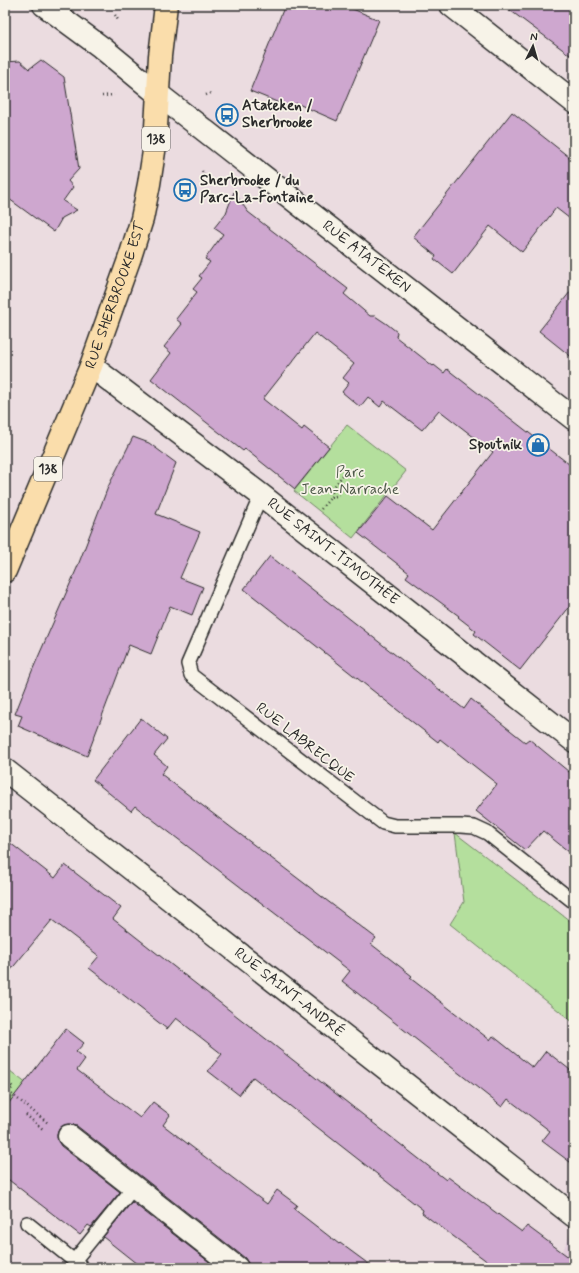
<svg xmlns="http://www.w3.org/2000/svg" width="579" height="1273" viewBox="0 0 579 1273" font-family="Mynerve,sans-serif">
	<rect width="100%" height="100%" fill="#ebdce0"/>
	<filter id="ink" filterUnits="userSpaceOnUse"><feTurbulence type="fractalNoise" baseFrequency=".025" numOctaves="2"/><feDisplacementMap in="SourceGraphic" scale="8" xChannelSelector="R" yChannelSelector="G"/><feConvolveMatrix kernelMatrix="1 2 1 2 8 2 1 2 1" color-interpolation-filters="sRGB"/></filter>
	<g filter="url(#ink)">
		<polygon fill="#e2ccdb" points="574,1226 574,1268 555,1268"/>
		<g fill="#b4df9d" stroke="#708564">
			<polygon points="347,425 406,471 353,538 294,491"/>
			<polygon points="455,833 574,924 574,1023 450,924 464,902"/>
			<polygon points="5,1067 41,1095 5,1109"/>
		</g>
		<g fill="#cea7cf" stroke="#2b2b2b">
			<polygon points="285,5 343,5 379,20 337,121 296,103 294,109 250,91"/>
			<polygon points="503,5 574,5 574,58"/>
			<polygon points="41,60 64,77 79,169 68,181 73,187 63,201 77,210 62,218 54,232 5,196 5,62 20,61 29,69"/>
			<polygon points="512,112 574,161 574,222 556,208 522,252 490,226 453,274 434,259 436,256 413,237"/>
			<polygon points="234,192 248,212 348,289 344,294 370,316 375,316 387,324 397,332 396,337 433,366 434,365 444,373 447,369 574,468 574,601 520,670 474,634 476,631 458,617 459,616 406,577 409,573 358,533 388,496 432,530 493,452 439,410 422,430 384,401 380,407 368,397 360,407 342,392 349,383 343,378 354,364 315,333 263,399 302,430 304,427 329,447 295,489 245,449 243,451 151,379 171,353 164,347 182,324 176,319 197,292 193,289 202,278 199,276 210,262 205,259 223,234 214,228 226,213"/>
			<polygon points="574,287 574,359 539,331"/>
			<polygon points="133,437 149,443 176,463 156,514 200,532 180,578 203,587 192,615 170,606 151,654 129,645 87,756 18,726 22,716 15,714 32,671 77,568 108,487"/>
			<polygon points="270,556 464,709 471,699 525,742 529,739 574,776 574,856 543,831 525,850 476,811 497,784 440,739 438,742 244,589"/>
			<polygon points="141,718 167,739 154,755 167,766 161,774 376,938 371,944 412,976 410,978 490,1040 493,1036 533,1068 546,1051 574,1073 574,1165 542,1141 550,1131 508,1099 502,1107 342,981 350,971 135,806 131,811 93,780"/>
			<polygon points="5,839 55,878 65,865 121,908 113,919 446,1180 448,1177 522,1232 527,1226 574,1261 574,1268 496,1268 422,1213 423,1210 253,1077 239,1095 208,1071 222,1054 176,1018 167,1029 89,968 99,956 52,920 5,977"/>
			<polygon points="66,1029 84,1043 76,1052 85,1059 77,1070 114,1098 140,1118 153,1102 170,1115 163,1125 267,1204 277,1190 297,1205 294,1209 339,1244 340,1243 374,1268 249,1268 248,1263 245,1258 77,1126 70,1124 64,1125 59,1129 57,1135 58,1141 61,1146 120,1192 91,1227 88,1225 80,1235 5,1177 5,1108"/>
			<polygon points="132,1202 217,1268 142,1268 103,1237"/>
		</g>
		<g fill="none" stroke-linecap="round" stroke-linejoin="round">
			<g stroke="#2b2b2b" stroke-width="16">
				<g id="service">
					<polyline points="261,495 188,664 191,675 383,823 395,826 461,826 474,827 487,833 574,902"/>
					<polyline points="27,1223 83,1268"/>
					<polyline points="74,1261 134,1187"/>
				</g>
			</g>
			<g stroke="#2b2b2b" stroke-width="25">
				<g id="minor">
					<path id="s1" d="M 44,5 L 101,47 L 158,94 L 574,419"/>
					<polyline points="451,5 574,102"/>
					<path id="s2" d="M 91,366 L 261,495 L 574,741"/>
					<path id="s3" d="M 5,770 L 574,1216"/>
					<polyline points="69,1136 237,1268"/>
				</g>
			</g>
			<g stroke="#2b2b2b" stroke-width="25">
				<g id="primary">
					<path id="s4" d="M 5,571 L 91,366 L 130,257 L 142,219 L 149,184 L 155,145 L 160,56 L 166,5"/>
				</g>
			</g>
			<g stroke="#2b2b2b" stroke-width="2.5" stroke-dasharray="1 3" stroke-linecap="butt">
				<polyline points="115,15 118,20"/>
				<polyline points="206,95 213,92"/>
				<polyline points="102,96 114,95"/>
				<polyline points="202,171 204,175"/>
				<polyline points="331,497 341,495"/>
				<polyline points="321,509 331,497 333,488 343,475"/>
				<polyline points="5,1081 13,1087 9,1092 48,1123"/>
				<polyline points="5,1097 9,1092"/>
				<polyline points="26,1115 44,1130"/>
			</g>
			<use href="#service" stroke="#f7f3e8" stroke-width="13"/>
			<use href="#minor" stroke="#f7f3e8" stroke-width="22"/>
			<use href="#primary" stroke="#faddab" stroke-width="22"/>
		</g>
	</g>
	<defs>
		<g id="bus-ring" transform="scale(1.15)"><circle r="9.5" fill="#f7f3e8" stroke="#1f6fb2" stroke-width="1.5"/><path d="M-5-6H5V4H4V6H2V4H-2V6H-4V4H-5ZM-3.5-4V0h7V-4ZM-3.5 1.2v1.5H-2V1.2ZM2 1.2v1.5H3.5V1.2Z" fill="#1f6fb2"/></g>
		<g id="shop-ring" transform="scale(1.15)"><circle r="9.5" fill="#f7f3e8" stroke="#1f6fb2" stroke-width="1.5"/><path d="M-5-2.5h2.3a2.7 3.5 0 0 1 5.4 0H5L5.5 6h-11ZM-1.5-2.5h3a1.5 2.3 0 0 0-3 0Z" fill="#1f6fb2"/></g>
	</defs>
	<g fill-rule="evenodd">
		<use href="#bus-ring" x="227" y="115"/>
		<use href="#bus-ring" x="185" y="190"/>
		<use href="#shop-ring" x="538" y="445"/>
	</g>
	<g text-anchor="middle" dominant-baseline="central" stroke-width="3.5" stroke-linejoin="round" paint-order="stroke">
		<g fill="#f7f3e8" stroke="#686764" stroke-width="1">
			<rect x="142" y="127" width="28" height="24" rx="3"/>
			<rect x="34" y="457" width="28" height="24" rx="3"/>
		</g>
		<g font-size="14" font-weight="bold" fill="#2b2b2b">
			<text x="156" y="139">138</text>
			<text x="48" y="469">138</text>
		</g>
		<g font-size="15" font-weight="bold" fill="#2b2b2b" stroke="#f7f3e8" text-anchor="start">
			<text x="242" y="106">Atateken /<tspan x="242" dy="17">Sherbrooke</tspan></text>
			<text x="200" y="181">Sherbrooke / du<tspan x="200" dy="17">Parc-La-Fontaine</tspan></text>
			<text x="522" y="445" text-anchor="end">Spoutnik</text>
		</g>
		<g font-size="15" fill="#2b2b2b" stroke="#f7f3e8">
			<text stroke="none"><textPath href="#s1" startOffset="409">RUE ATATEKEN</textPath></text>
			<text stroke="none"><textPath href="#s4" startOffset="297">RUE SHERBROOKE EST</textPath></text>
			<text stroke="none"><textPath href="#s2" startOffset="305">RUE SAINT-TIMOTHÉE</textPath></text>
			<text transform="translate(305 743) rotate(38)">RUE LABRECQUE</text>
			<text stroke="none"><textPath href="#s3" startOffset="361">RUE SAINT-ANDRÉ</textPath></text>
		</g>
		<g font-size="15" fill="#4d5848" stroke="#f7f3e8">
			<text x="350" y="473">Parc<tspan x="350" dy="17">Jean-Narrache</tspan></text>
		</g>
	</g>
	<rect width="579" height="1273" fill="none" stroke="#f7f3e8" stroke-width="20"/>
	<rect x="10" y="10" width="559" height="1253" fill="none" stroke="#2b2b2b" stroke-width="1.5" filter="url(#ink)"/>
	<g transform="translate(533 46) rotate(5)" stroke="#f7f3e8" stroke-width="3" paint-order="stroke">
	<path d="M0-3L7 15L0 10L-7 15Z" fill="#2b2b2b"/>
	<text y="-6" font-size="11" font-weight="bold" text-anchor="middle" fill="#2b2b2b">N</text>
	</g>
</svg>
